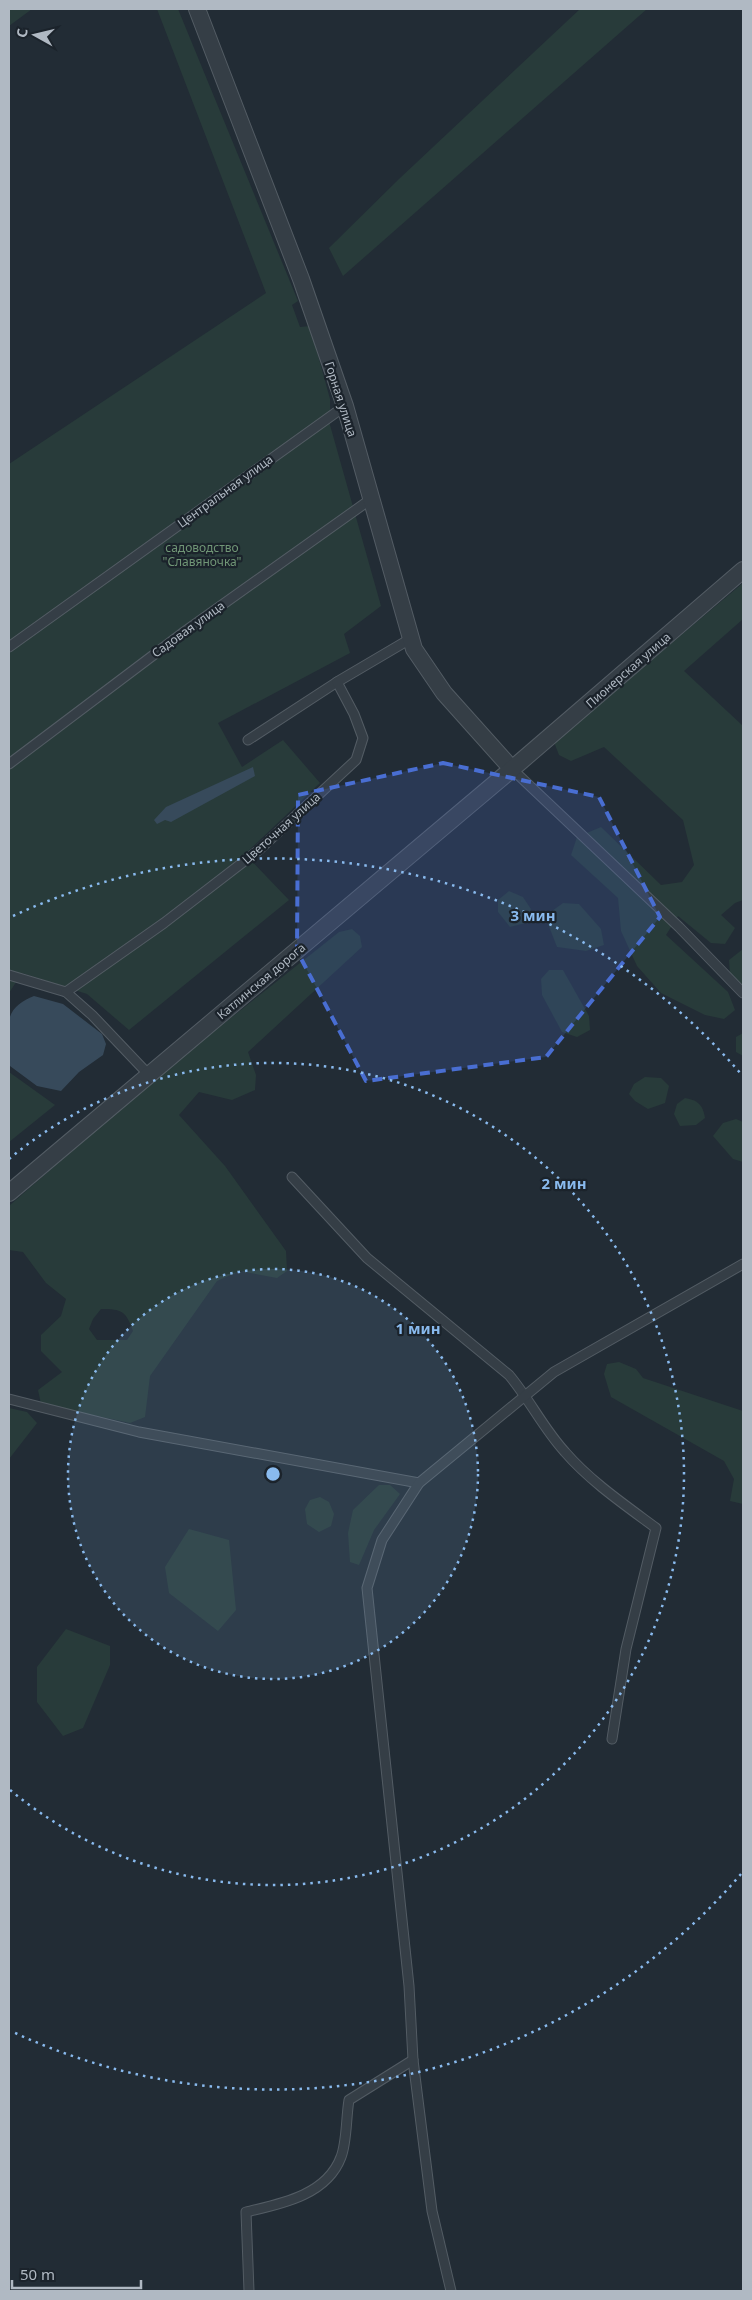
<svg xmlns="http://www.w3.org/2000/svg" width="752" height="2300" viewBox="0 0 752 2300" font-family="'Noto Sans',sans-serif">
	<rect width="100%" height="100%" fill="#222c35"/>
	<g fill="#283b3a" fill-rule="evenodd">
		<polygon points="9,9 32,9 9,26"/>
		<polygon points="157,9 178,9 298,301 292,305 300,327 310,326 330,399 330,425 381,606 344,634 350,653 218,723 242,767 283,740 320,783 245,854 289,900 129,1030 87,994 22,973 9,993 9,464 266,293"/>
		<polygon points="580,9 647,9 343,276 329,248 399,179"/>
		<polygon points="743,583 743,619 684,671 743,726 743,900 735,903 721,915 735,928 725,944 711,943 678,916 666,935 728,992 735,1010 724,1019 705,1015 661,993 637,966 621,931 618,898 571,855 577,837 601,827 661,885 682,882 694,865 683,820 604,747 571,761 559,755 554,742"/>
		<polygon points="509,891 523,897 531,909 526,923 510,927 498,912 498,900"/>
		<polygon points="563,903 579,904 601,929 604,945 586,951 557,947 548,924 552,911"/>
		<path d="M 352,929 L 360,936 L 362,947 L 248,1052 L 256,1075 L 255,1090 L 232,1100 L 199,1092 L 179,1115 L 225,1166 L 286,1251 L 287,1271 L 277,1278 L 240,1271 L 217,1281 L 150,1376 L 145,1417 L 130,1423 L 41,1404 L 38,1390 L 62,1372 L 41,1351 L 41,1335 L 61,1316 L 66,1299 L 46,1283 L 23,1252 L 9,1250 L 9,1206 L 154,1079 L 339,932 ZM 101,1309 C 122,1309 126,1311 133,1331 L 127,1340 L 97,1340 L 89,1329 L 93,1319 Z"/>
		<polygon points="743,949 743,989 730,975 729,960"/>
		<polygon points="549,970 563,970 589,1016 590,1030 577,1037 562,1032 542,995 541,979"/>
		<polygon points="743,1033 743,1056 736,1052 736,1037"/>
		<polygon points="9,1072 55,1105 9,1142"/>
		<polygon points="645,1077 661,1078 669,1086 665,1103 648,1109 635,1101 629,1094 634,1084"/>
		<path d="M 685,1098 C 698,1100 703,1105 705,1118 L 696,1125 L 680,1126 L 674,1114 L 677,1104 Z"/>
		<polygon points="736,1119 743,1122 743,1162 733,1159 713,1136 723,1123"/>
		<polygon points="619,1362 636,1369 643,1378 743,1411 743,1504 730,1501 734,1479 724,1461 611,1397 604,1374 607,1364"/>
		<polygon points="9,1408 27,1412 37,1423 9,1459"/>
		<polygon points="379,1485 390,1485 400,1494 374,1530 359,1565 350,1562 348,1533 353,1510"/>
		<polygon points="320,1497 329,1502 334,1514 331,1526 319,1532 307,1524 305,1509 310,1500"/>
		<polygon points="189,1529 229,1540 236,1610 218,1631 169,1593 165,1567"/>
		<polygon points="66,1629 110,1646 110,1665 83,1728 63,1736 37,1702 37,1667"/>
	</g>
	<g fill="#374a5b">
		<polygon points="253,767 255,776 171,822 165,820 157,824 154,820 166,807"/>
		<path d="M 34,996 L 63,1004 L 102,1034 L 106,1044 L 103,1055 L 79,1072 L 61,1091 L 37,1086 L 10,1066 L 9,1020 C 12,1007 22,1001 34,996 Z"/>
	</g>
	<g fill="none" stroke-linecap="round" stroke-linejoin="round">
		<g stroke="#535c64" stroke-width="11">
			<g id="service">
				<polyline points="9,647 345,406"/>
				<polyline points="248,740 337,682"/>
				<polyline points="9,764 184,632 371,499"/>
				<polyline points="512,769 679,927 743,993"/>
				<polyline points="9,975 66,992 92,1015 150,1076"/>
				<polyline points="66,992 164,923 260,849 356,760 363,738 354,714 337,682 410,639"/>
				<path d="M 292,1177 L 367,1258 L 509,1375 C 530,1400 543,1428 565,1452 C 590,1481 625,1505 656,1528 L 626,1649 L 612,1739"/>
				<polyline points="9,1399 139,1432 419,1483"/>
				<path d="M 249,2291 L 246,2212 C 281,2204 327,2195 341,2157 C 347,2142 346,2117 349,2100 L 413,2060"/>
				<polyline points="451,2291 432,2211 413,2060 409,1986 367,1588 382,1540 419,1483 554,1372 743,1264"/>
			</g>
		</g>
		<g stroke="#535c64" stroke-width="18">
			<g id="minor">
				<polyline points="197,9 301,279 345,406 414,649 444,693 512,769"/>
				<polyline points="9,1193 512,769 743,570"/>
			</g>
		</g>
		<use href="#service" stroke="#353e46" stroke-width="9"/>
		<use href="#minor" stroke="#353e46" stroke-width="16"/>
	</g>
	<path fill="#496ed2" fill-opacity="0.2" stroke="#496ed2" stroke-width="4" stroke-dasharray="10 6" stroke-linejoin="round" d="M 443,763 L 599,797 L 660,917 L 546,1057 L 366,1081 L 297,951 L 298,795 Z"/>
	<circle cx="273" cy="1474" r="205" fill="#89baee" fill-opacity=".12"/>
	<g fill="none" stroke="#89baee" stroke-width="2.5" stroke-dasharray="2.5 5">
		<circle cx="273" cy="1474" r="205"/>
		<path d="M9 1159A411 411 0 1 1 9 1789"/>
		<path d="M741 1874A616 616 0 0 1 13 2032M13 916A616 616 0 0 1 741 1074"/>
	</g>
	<g text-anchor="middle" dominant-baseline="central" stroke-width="4.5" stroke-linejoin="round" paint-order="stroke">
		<g font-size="12" fill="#b0b9c3" stroke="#1b232b">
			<text transform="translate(341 399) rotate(72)">Горная улица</text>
			<text transform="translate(225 491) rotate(-36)">Центральная улица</text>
			<text transform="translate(188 629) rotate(-36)">Садовая улица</text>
			<text transform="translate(628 670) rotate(-41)">Пионерская улица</text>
			<text transform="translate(281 828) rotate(-42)">Цветочная улица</text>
			<text transform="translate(261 981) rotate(-40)">Катлинская дорога</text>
		</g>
		<g font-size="12" fill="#709676" stroke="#1b232b">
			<text x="202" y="547">садоводство<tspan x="202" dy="14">"Славяночка"</tspan></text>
		</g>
	</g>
	<circle cx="273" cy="1474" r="8" fill="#89baee" stroke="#1b232b" stroke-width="2.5"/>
	<g font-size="15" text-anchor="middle" font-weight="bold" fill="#89baee" stroke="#1b232b" stroke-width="4.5" stroke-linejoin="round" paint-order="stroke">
		<text x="533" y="921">3 мин</text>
		<text x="564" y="1189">2 мин</text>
		<text x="418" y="1334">1 мин</text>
	</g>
	<rect width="752" height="2300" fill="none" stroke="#b0b9c3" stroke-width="20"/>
	<g transform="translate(35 35) rotate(278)" stroke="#1b232b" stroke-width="4" paint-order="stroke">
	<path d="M0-4L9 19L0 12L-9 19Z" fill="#b0b9c3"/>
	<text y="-8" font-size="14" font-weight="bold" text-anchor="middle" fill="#b0b9c3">С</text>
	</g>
	<path d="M12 2280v8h129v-8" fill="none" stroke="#b0b9c3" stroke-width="2.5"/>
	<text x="20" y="2280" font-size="15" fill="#b0b9c3" stroke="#1b232b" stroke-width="4" paint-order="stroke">50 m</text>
</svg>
